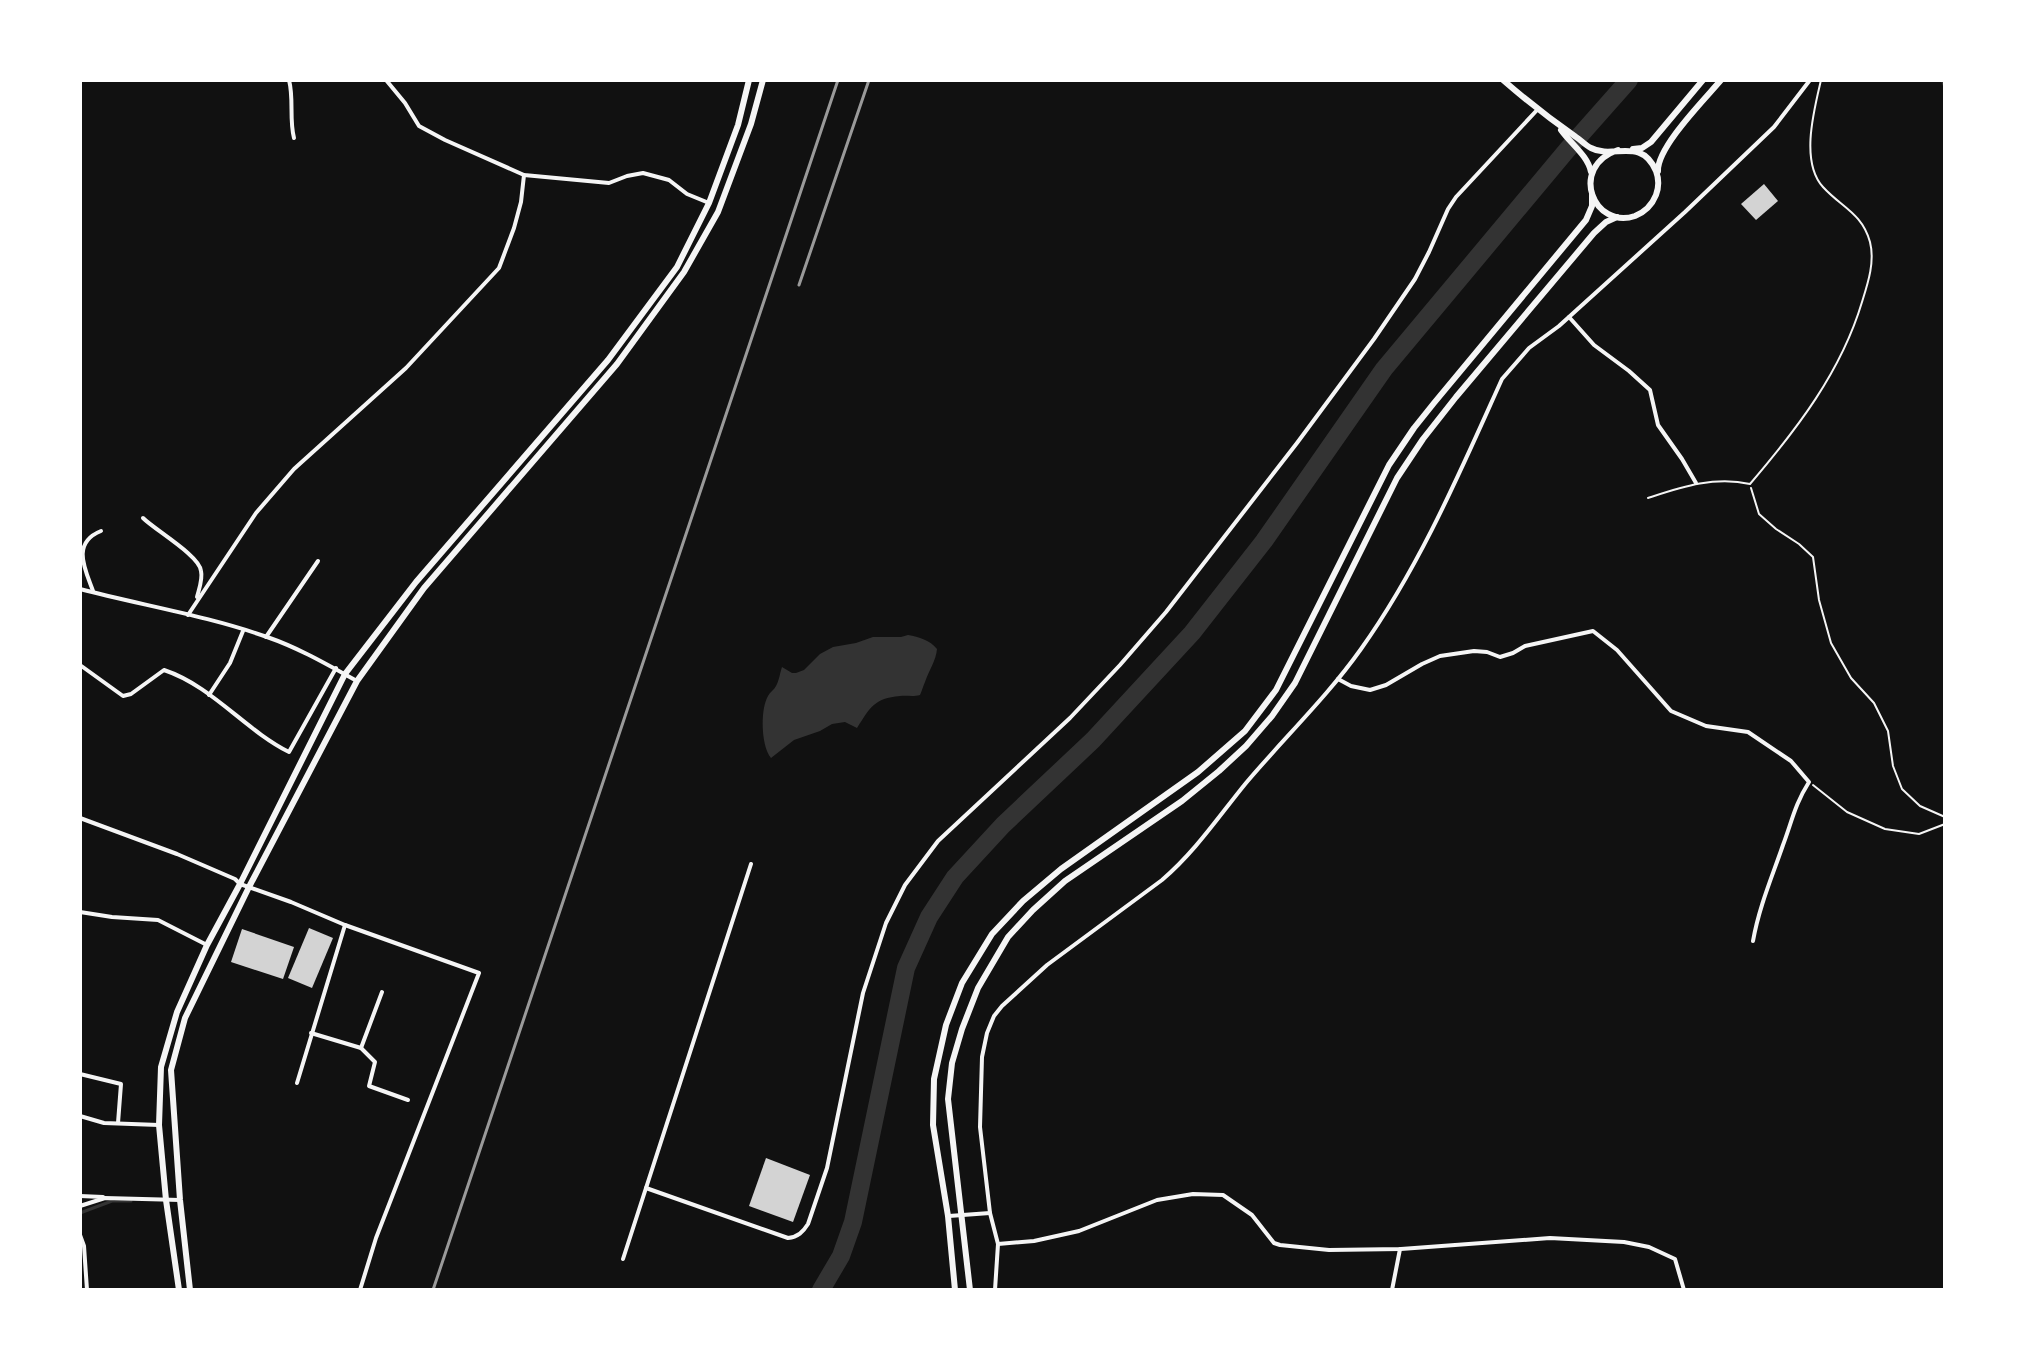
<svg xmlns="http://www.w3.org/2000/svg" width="2025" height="1370" viewBox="0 0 2025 1370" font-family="'Source Sans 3',sans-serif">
	<rect width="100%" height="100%" fill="#111"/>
	<path fill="#333" d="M 908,635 C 919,637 930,640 937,649 C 936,661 929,670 925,682 C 923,686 922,691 920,695 C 912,697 907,695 900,696 C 874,698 870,708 857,728 L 845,722 L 832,724 L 820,731 L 794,740 L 771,758 C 761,746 760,710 768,696 C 770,692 774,690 776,686 C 779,681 780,673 782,667 L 792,673 L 796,673 L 804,670 L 820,654 L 833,647 L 856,643 L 873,637 L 901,637 Z"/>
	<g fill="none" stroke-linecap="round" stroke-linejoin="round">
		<g stroke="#333" stroke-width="3">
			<polyline points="1942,80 1945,87"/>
			<polyline points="80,1213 112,1201 131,1201"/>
		</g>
		<polyline stroke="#333" stroke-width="18" points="821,1290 841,1256 853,1222 906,968 929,917 955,877 1003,825 1093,740 1192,633 1264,541 1384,369 1567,150 1629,80"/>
	</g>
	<g fill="#d3d3d3">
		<polygon points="1764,184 1778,201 1756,220 1741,204"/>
		<polygon points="309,928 333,938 312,988 288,978"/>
		<polygon points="242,929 294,947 283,979 231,962"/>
		<polygon points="766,1158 810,1175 793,1222 749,1206"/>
	</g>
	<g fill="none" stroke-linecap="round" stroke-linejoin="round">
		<g stroke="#f5f5f5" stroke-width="2">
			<polyline points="1751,488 1759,514 1776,529 1799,544 1813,557 1819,600 1831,643 1851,678 1874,703 1888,731 1893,766 1902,789 1920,806 1945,817"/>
			<polyline points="1813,785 1847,812 1885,829 1919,834 1945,824"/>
		</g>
		<path stroke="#f5f5f5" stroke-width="2" d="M 1648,498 C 1682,487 1714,476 1750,484 C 1797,429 1841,372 1862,302 C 1868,283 1875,262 1870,242 C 1862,213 1841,207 1823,187 C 1800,162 1814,110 1821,80"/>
		<g stroke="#f5f5f5" stroke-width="4">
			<path d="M 289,80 C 294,99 289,119 294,138"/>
			<polyline points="386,80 405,103 419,126 445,140 524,175 609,183 627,176 643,173 669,180 687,194 709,203"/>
			<polyline points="1569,317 1594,345 1629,371 1650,390 1658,425 1682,459 1696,483"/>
			<path d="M 143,518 C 155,530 200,556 201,571 C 203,579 199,589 197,597"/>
			<path d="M 80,589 C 141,605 208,616 267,637 C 299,648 328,665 357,681"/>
			<path d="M 93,591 C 85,569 71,543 101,531"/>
			<polyline points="188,615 256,513 294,469 406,368 499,268 514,228 521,202 524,175"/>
			<polyline points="266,637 318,561"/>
			<path d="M 80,665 L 123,696 L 131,694 L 164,670 C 212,686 245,730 289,752 L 336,668"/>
			<path d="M 1338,679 L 1351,686 L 1370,690 L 1386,685 L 1422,664 L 1440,656 L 1474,651 L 1487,652 L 1500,657 L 1513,653 L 1525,646 L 1593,631 L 1617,650 L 1671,711 L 1706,726 L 1748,732 L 1791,761 L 1809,782 C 1795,804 1792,821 1783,845 C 1772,877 1759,907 1753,941"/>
			<polyline points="209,695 230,663 243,631"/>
			<polyline points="80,818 177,854 235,879 240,884 291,902 345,925 479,973 376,1238 360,1290"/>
			<polyline points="80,912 112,917 158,920 207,945"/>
			<polyline points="311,1033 361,1048 375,1062 369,1086 408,1100"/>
			<polyline points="361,1048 382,992"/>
			<polyline points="80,1074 121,1084 118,1123"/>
			<polyline points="297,1083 345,925"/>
			<polyline points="80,1116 104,1123 159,1125"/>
			<path d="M 646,1188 L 788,1238 C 798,1237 803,1232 808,1224 L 827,1168 L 863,993 L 886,923 L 905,885 L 938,841 L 1070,718 L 1120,665 L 1166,612 L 1297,443 L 1374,339 L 1415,279 L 1429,252 L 1448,209 L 1456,197 L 1538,109"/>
			<polyline points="80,1196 103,1197"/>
			<polyline points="80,1206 105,1198 180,1200"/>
			<polyline points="949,1216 990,1213"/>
			<polyline points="80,1235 84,1246 87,1290"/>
			<polyline points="998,1244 1034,1241 1079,1231 1157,1200 1193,1194 1223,1195 1252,1215 1274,1243 1280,1245 1329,1250 1401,1249 1550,1238 1624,1242 1649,1247 1675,1259 1684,1290"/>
			<polyline points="623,1259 751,864"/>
			<path d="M 995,1290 L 998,1244 L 990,1213 L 980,1127 L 982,1057 L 987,1033 L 994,1016 L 1002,1006 L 1047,965 L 1162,880 C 1195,852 1219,816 1246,783 C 1284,738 1327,697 1361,649 C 1420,566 1460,472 1502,379 L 1529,348 L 1559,326 L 1685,212 L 1774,127 L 1810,80"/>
			<polyline points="1392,1290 1400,1249"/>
		</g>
		<g stroke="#f5f5f5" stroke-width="6">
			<polyline points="955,1290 948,1216 933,1125 934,1079 946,1025 962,983 992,934 1023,901 1061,869 1198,772 1245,731 1276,690 1389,465 1414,428 1434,403 1586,220 1592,206 1592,195"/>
			<polyline points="970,1290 948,1099 952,1063 962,1029 978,988 1008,937 1033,910 1065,881 1182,801 1219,771 1246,746 1272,716 1295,683 1397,478 1423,439 1456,397 1594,233 1606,222 1617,217"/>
		</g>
		<g stroke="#f5f5f5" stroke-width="6">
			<path d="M 1503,80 C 1526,100 1550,119 1576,137 C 1581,140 1585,145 1591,148 C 1613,160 1641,136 1656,171 C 1659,179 1659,187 1656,195 C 1652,205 1645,212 1635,216 C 1594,230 1568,167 1618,150"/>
			<path d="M 1561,130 C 1571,144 1588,156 1591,172"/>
			<polyline points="1633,149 1642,148 1651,142 1703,80"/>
			<path d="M 1658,171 C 1657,147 1705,99 1721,80"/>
			<polyline points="179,1290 166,1200 159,1125 161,1067 177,1012 207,945 240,884 345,674 416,582 608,360 677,267 709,203 738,125 749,80"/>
			<polyline points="190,1290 180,1200 171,1070 185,1018 249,887 357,681 424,588 617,364 684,272 718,212 751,124 763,80"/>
		</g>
		<g stroke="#9a9a9a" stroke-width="3">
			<polyline points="799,285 869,80"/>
			<polyline points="433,1290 838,80"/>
		</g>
	</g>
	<rect width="2025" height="1370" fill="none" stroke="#ffffff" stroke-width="164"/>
</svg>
